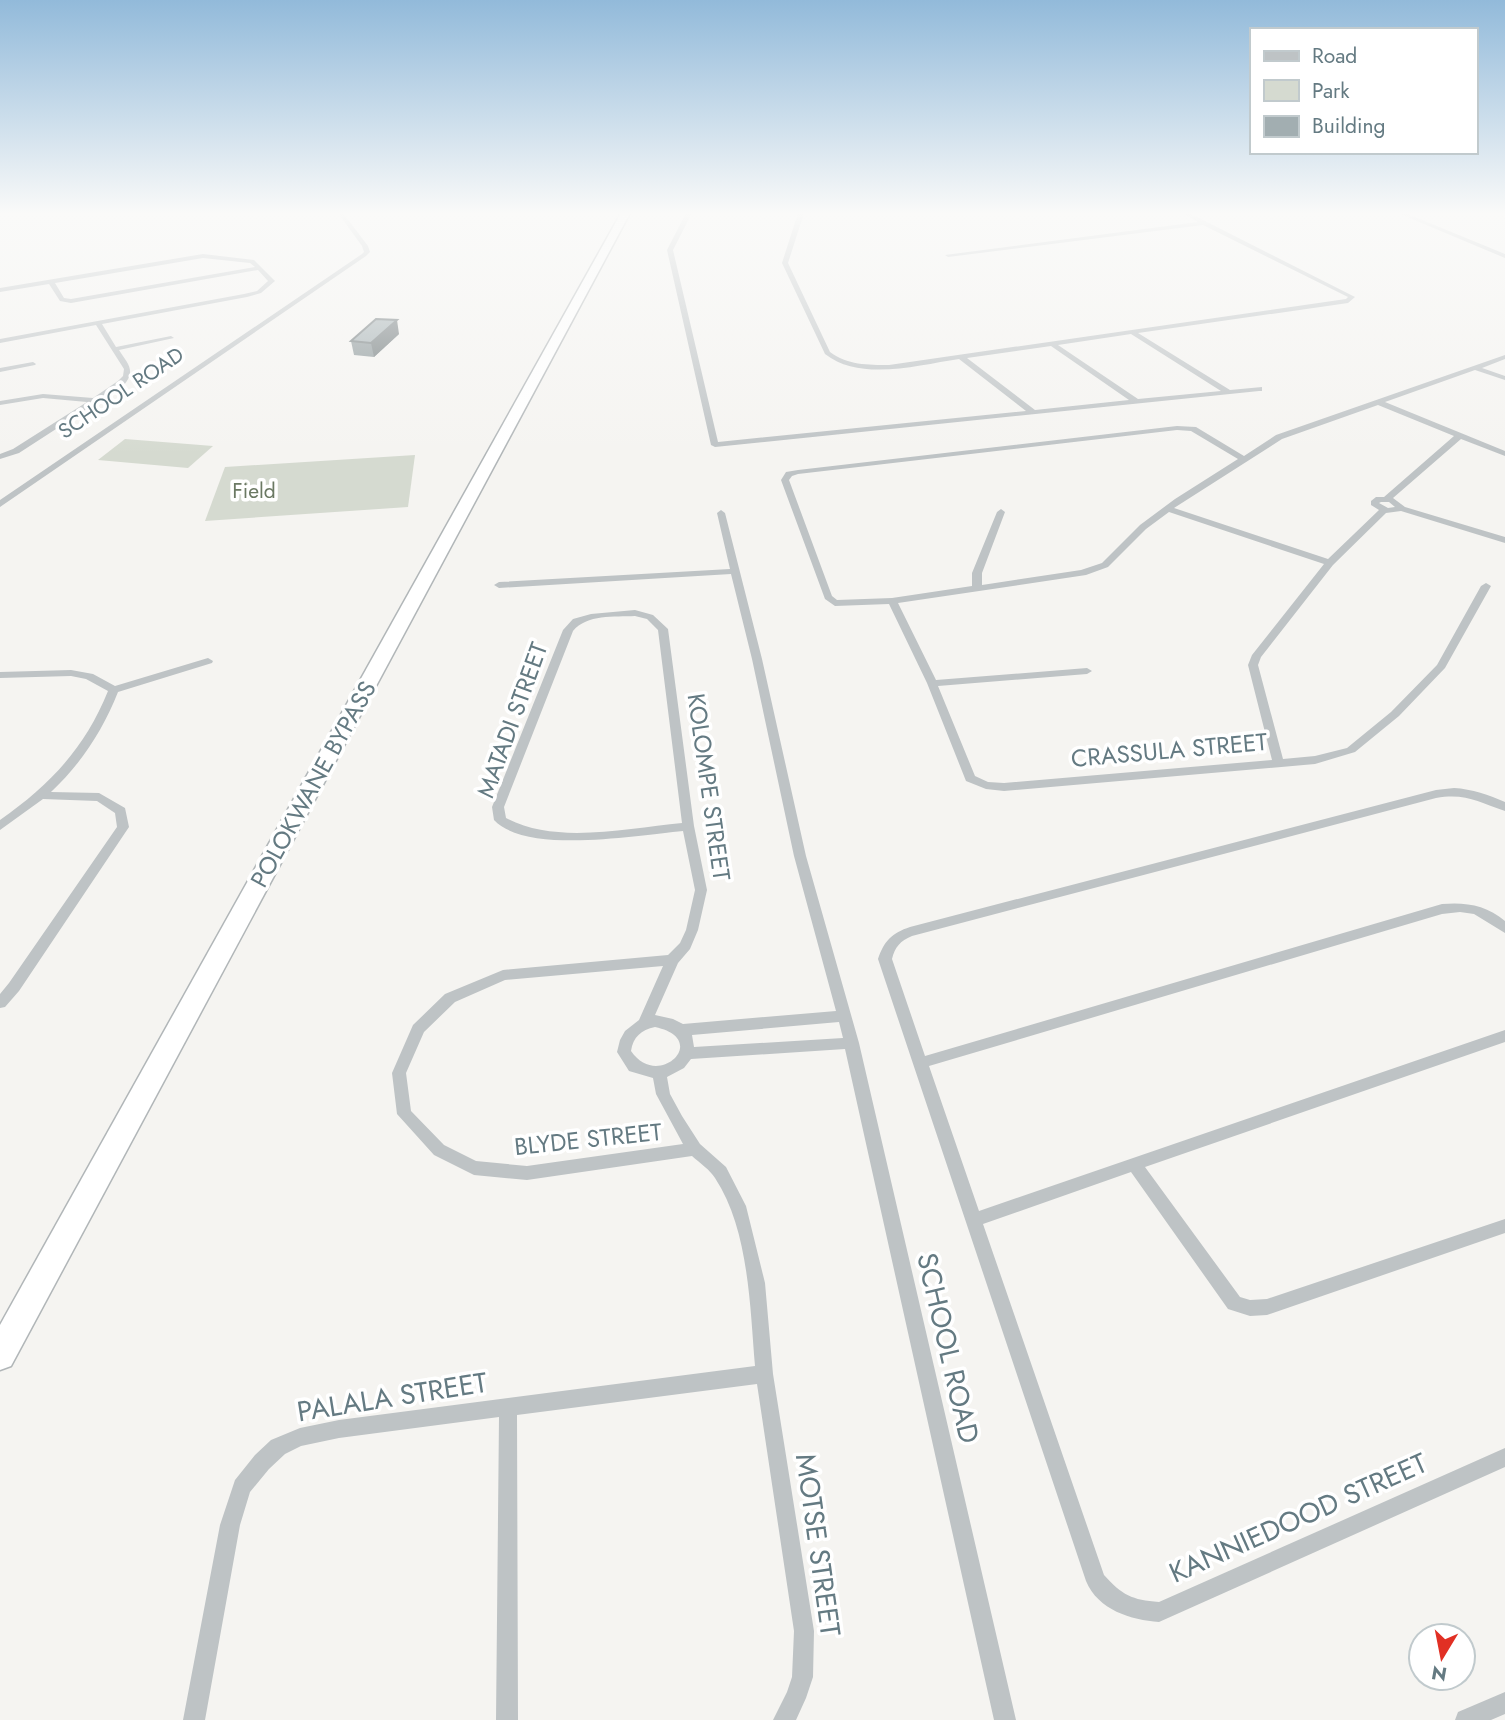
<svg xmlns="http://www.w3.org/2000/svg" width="1505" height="1720" viewBox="0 0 1505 1720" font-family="Jost,sans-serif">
	<rect width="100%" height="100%" fill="#f5f4f1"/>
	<g fill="#d5dad0">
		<polygon points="125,439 213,446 188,468 98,460"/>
		<polygon points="415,455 408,507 205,521 225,467"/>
	</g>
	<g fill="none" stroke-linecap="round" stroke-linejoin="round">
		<g stroke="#b1b6b8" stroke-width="3">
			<polygon id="motorway" points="621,213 630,213 11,1366 0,1370 0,1325"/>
		</g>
		<g fill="#bec3c5" fill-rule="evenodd">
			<polygon points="338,213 343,213 368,246 370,252 366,256 0,507 0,500 362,254 364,252 362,246"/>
			<path d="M 686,213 L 692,213 L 673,250 L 718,442 L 1026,411 L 959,359 C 918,365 861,382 825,354 L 782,263 L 798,213 L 804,213 L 788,263 L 830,352 C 847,365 868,365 889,365 L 1346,299 L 1348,297 L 1203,225 L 948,257 L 945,255 L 1198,222 L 1182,213 L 1189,213 L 1207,222 L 1355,297 L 1348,303 L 1138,333 L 1230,390 L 1262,387 L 1262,391 L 1259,391 L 715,447 L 711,445 L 667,250 ZM 1131,334 L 1221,391 L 1138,399 L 1058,345 ZM 1051,346 L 1129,400 L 1035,410 L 967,358 Z"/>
			<polygon points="1398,213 1405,213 1505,254 1505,258"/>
			<path d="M 203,254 L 254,260 L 275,281 L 261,293 L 247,297 L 102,324 L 116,347 L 171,336 L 174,338 L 119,350 C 128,364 136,370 124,385 L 19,453 L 0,459 L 0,454 L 13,449 L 87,402 L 43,398 L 0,405 L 0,401 L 43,394 L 93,398 L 118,381 L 123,376 L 124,369 L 96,325 L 0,343 L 0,339 L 244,294 L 257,291 L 268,281 L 258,270 L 71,303 L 60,301 L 49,284 L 0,292 L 0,288 ZM 203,258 L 250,263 L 255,267 L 71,299 L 64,298 L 55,283 Z"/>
			<path d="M 1505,355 L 1505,359 L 1482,368 L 1505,376 L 1505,380 L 1475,370 L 1385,402 L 1505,451 L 1505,456 L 1461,439 L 1393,498 L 1405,507 L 1505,537 L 1505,543 L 1401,511 L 1386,513 L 1333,565 L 1261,657 L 1258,665 L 1283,759 L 1315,756 L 1347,748 L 1391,712 L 1437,665 L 1481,586 L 1486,583 L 1491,586 L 1445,668 L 1399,716 L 1355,752 L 1315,764 L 1004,791 L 986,789 L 966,781 L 927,683 L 889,604 L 835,606 L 825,599 L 781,480 L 786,472 L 798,470 L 1177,426 L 1196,427 L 1244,456 L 1276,435 ZM 1378,405 L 1454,436 L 1384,497 L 1376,497 L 1371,501 L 1371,505 L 1379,510 L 1328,559 L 1174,508 L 1282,439 ZM 1177,430 L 1191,431 L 1238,459 L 1175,499 L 1140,525 L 1102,563 L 1081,570 L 982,585 L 982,573 L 1005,512 L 1001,509 L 997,512 L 972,573 L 972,586 L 892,598 L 837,600 L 832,596 L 789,480 L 792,476 L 798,474 ZM 1381,502 L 1389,502 L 1395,507 L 1388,508 L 1379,503 ZM 1169,512 L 1324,564 L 1252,655 L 1248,665 L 1272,760 L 1004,783 L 988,782 L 975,776 L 938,686 L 1087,674 L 1092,671 L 1087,668 L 936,680 L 898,603 L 1086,575 L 1108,567 L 1146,529 Z"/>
			<polygon points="33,362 36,364 35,365 0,372 0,368"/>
			<path d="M 721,510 L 725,513 L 762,659 L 806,856 L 859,1043 L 1016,1720 L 994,1720 L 845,1049 L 691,1059 L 684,1068 L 667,1077 L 670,1094 L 682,1116 L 700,1144 L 726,1167 L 746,1206 L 765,1283 L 773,1374 L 814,1631 L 813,1677 L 806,1698 L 796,1720 L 773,1720 L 787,1692 L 792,1677 L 794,1631 L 757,1384 L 517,1415 L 518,1720 L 496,1720 L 499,1417 L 339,1438 L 301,1446 L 285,1454 L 269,1469 L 250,1492 L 240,1525 L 205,1720 L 183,1720 L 220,1525 L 235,1480 L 255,1455 L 271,1440 L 300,1428 L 339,1420 L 755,1366 C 750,1308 749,1229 715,1178 C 710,1170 700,1163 692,1156 L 527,1180 L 474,1175 L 434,1155 L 397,1114 L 392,1073 L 413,1025 L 445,994 L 503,970 L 668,955 L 680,943 L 686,930 L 695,890 L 683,831 C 638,835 527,855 494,820 L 492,807 L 563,630 L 573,619 L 591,614 L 635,610 L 653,615 L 668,629 L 694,826 L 707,890 L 698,930 L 690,949 L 678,963 L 655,1015 L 673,1019 L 683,1024 L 836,1011 L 794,856 L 752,659 L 731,574 L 499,588 L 494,585 L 499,582 L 730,569 L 717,513 ZM 635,616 L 647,619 L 658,630 L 682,823 C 628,828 555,845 506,818 L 504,807 L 573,631 C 587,614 614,617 635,616 ZM 663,966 L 639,1020 L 625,1031 L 620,1040 L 617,1052 L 629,1071 L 653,1078 L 656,1094 L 683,1144 L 527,1166 L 476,1161 L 444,1145 L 411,1111 L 406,1073 L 424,1032 L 455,1002 L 505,980 ZM 839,1022 L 843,1038 L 694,1047 L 692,1035 ZM 655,1027 C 712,1039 658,1091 631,1051 C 633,1037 641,1030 655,1027 Z"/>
			<path d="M 208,658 L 213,661 L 212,663 L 118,692 C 103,730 81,764 51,792 L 99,793 L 125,808 L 129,827 L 19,991 L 5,1007 L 0,1008 L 0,994 L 9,983 L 117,827 L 115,813 L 97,801 L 43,799 L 0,830 L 0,820 C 50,785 85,748 108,691 L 86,679 L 71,676 L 0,678 L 0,672 L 71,670 L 93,674 L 115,686 Z"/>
			<path d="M 1454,788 C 1472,789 1489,795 1505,802 L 1505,811 C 1478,802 1466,793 1436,798 L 912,936 C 900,941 895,947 892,959 L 925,1056 L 1442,904 C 1466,902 1486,905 1505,921 L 1505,933 L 1474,914 L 1460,912 L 1442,914 L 929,1066 L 979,1211 L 1505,1030 L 1505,1042 L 1145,1167 L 1240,1297 L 1250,1300 L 1267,1299 L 1505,1219 L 1505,1233 L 1267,1315 L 1250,1316 L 1228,1309 L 1131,1172 L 983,1224 L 1104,1575 C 1122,1595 1132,1600 1159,1602 L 1505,1448 L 1505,1467 L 1159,1622 C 1131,1620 1098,1610 1086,1581 L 878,959 C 884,941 892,933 910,927 L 1436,790 Z"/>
			<polygon points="1505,1692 1505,1714 1491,1720 1455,1720 1458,1712"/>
		</g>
		<use href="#motorway" fill="#fff" fill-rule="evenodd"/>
	</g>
	<polygon fill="#8b9698" points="399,334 374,357 354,355 351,341"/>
	<polygon fill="#717a7c" points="397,320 399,334 374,357 371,343"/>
	<polygon fill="#a2aeb1" stroke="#717a7c" stroke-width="2" points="376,319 397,320 371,343 351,341"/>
	<linearGradient id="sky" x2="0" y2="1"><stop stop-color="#92bada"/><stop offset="0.47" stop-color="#fafaf9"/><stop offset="1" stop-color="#fafaf9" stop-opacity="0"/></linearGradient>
	<rect width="1505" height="454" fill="url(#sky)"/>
	<g text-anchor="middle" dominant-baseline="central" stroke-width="7" stroke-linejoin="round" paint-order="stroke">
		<g font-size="21" fill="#647a82" stroke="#fff">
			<text transform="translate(121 393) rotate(-34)">SCHOOL ROAD</text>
		</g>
		<g font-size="21" fill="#6b7963" stroke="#fff">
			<text x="254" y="491">Field</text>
		</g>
		<g font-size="24" fill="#647a82" stroke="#fff">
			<text transform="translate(512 720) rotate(-70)">MATADI STREET</text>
			<text transform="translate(1169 750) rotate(-5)">CRASSULA STREET</text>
			<text transform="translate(313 784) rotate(-61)">POLOKWANE BYPASS</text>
			<text transform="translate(709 787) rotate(82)">KOLOMPE STREET</text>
			<text transform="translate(588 1139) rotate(-6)">BLYDE STREET</text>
		</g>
		<g font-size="28" fill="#647a82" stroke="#fff">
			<text transform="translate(948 1348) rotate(77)">SCHOOL ROAD</text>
			<text transform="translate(392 1397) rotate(-9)">PALALA STREET</text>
			<text transform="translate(1298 1518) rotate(-24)">KANNIEDOOD STREET</text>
			<text transform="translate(818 1545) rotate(82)">MOTSE STREET</text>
		</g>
	</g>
	<rect x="1250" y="28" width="228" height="126" fill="#ffffff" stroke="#c1cacd" stroke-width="2"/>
	<rect x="1264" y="51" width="35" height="10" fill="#bec3c5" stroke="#c1cacd" stroke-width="2"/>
	<text x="1312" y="63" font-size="21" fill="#647a82">Road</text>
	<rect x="1264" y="80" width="35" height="21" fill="#d5dad0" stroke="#c1cacd" stroke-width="2"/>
	<text x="1312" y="98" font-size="21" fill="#647a82">Park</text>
	<rect x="1264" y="116" width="35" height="21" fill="#a2aeb1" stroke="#c1cacd" stroke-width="2"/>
	<text x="1312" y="133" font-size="21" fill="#647a82">Building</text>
	<g transform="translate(1442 1657) rotate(190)"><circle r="33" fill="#ffffff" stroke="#c1cacd" stroke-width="2"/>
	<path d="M0-5L12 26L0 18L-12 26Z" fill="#e13024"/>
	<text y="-10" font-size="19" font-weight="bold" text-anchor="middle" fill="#647a82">N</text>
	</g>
</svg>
